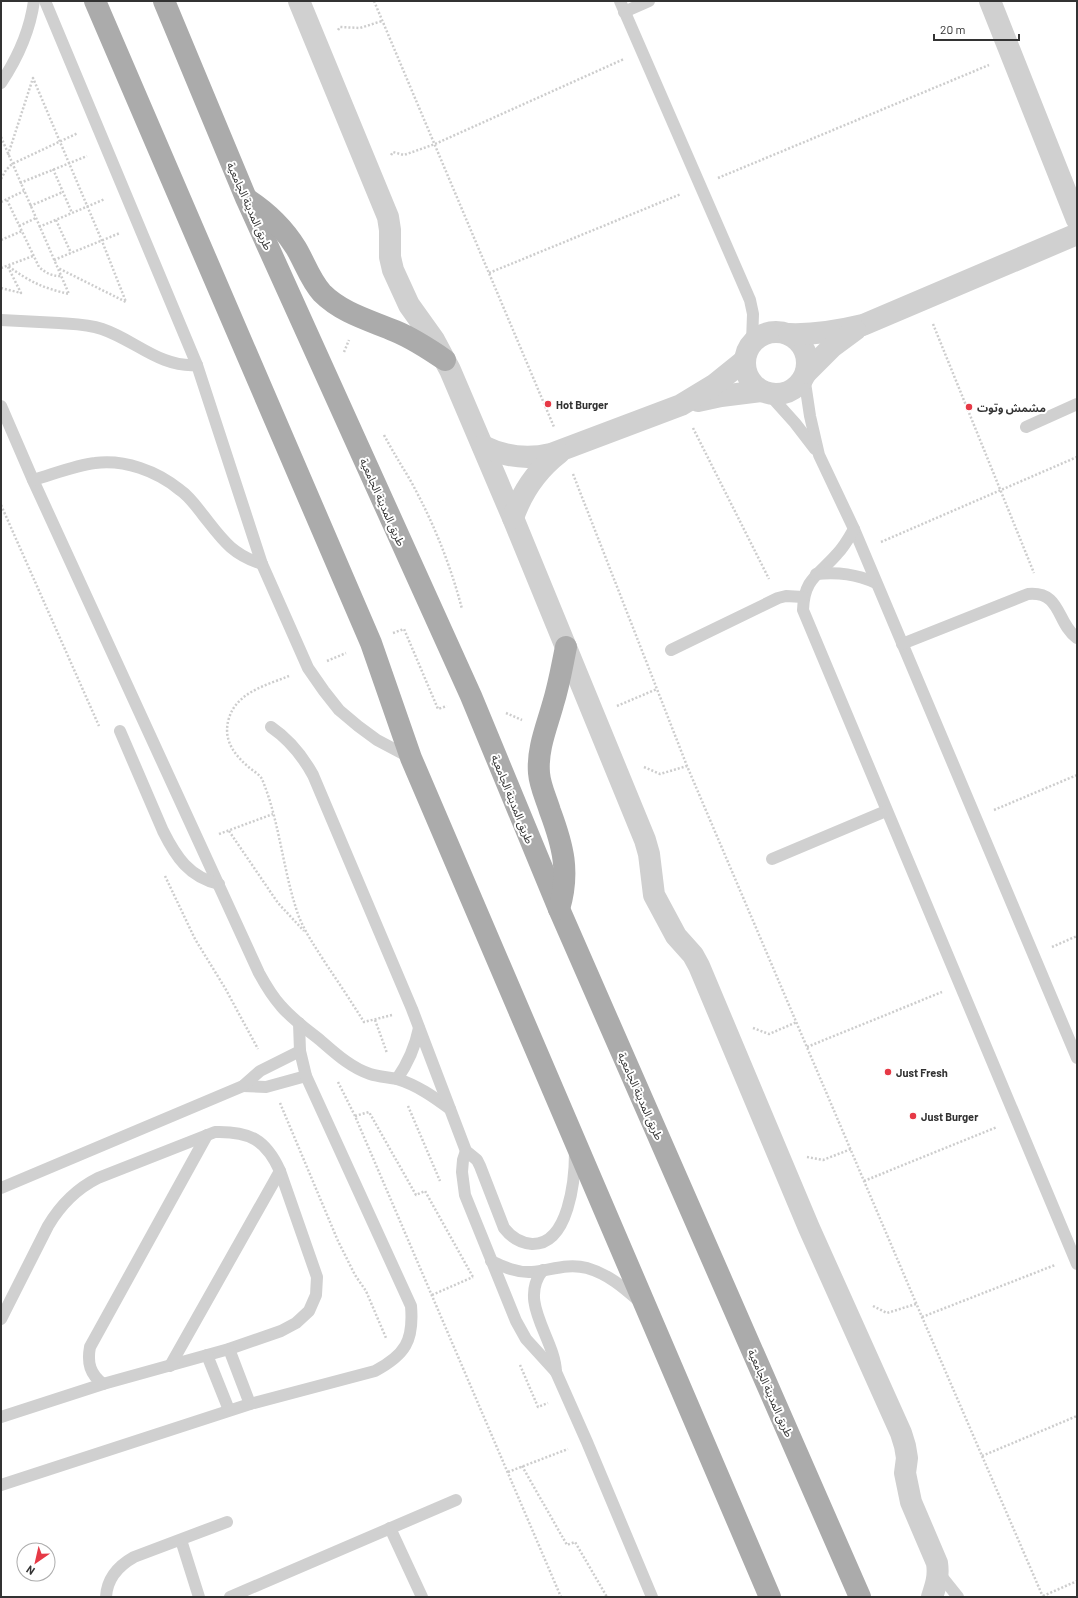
<svg xmlns="http://www.w3.org/2000/svg" width="1078" height="1598" viewBox="0 0 1078 1598" font-family="Barlow,'Noto Sans Arabic',sans-serif">
	<rect width="100%" height="100%" fill="#fff"/>
	<g fill="none" stroke-linecap="round" stroke-linejoin="round">
		<g stroke="#cdcdcd" stroke-width="2.5" stroke-dasharray="2 2" stroke-linecap="butt">
			<polyline points="374,1 554,427"/>
			<polyline points="338,30 340,27 360,28 382,21"/>
			<path d="M 1,137 L 69,294 C 43,288 30,282 8,266"/>
			<polyline points="8,155 33,78 102,241 126,302 58,268"/>
			<polyline points="391,155 393,152 404,155 435,144 624,59"/>
			<polyline points="53,169 72,213"/>
			<polyline points="718,178 989,65"/>
			<polyline points="1,179 6,170 12,164 78,133"/>
			<polyline points="20,183 87,156"/>
			<path d="M 7,200 L 39,267 C 46,273 51,276 61,276"/>
			<polyline points="1,202 24,191"/>
			<polyline points="30,206 63,192"/>
			<polyline points="56,220 71,253"/>
			<polyline points="19,226 36,218"/>
			<polyline points="39,227 105,199"/>
			<polyline points="1,240 22,231"/>
			<polyline points="54,260 120,233"/>
			<polyline points="1,268 33,256"/>
			<polyline points="489,273 681,194"/>
			<polyline points="1,288 21,293 8,267"/>
			<polyline points="933,324 1034,573"/>
			<polyline points="344,352 349,340"/>
			<polyline points="693,428 769,579"/>
			<path d="M 384,435 C 392,450 400,463 409,478 C 432,519 450,563 462,609"/>
			<polyline points="573,474 687,766 922,1317 1043,1597"/>
			<polyline points="1,505 99,726"/>
			<polyline points="881,542 1077,457"/>
			<polyline points="393,633 404,629 438,709 447,706"/>
			<polyline points="327,661 346,653"/>
			<path d="M 289,676 C 267,685 237,692 229,718 C 222,740 235,756 251,769 C 255,772 260,775 262,779 C 280,822 283,873 299,917 C 306,934 316,948 326,964 C 339,983 352,1003 364,1022 L 392,1015"/>
			<polyline points="617,706 657,689"/>
			<polyline points="506,713 522,720"/>
			<polyline points="644,767 660,774 687,766"/>
			<polyline points="994,810 1077,775"/>
			<polyline points="229,831 278,903 304,931"/>
			<polyline points="219,834 273,814"/>
			<polyline points="165,876 195,939 225,988 258,1049"/>
			<polyline points="1052,947 1077,936"/>
			<polyline points="375,1020 387,1053"/>
			<polyline points="753,1028 769,1034 797,1022"/>
			<polyline points="807,1047 942,992"/>
			<polyline points="338,1082 355,1116 561,1597"/>
			<polyline points="280,1103 338,1241 355,1275 366,1291 386,1338"/>
			<polyline points="408,1106 440,1181"/>
			<polyline points="355,1116 369,1112 416,1195 425,1191 473,1277"/>
			<polyline points="807,1157 823,1160 851,1149"/>
			<polyline points="864,1181 997,1127"/>
			<polyline points="432,1295 473,1277"/>
			<polyline points="873,1306 887,1313 916,1304"/>
			<polyline points="922,1317 1055,1265"/>
			<polyline points="520,1365 538,1407 548,1403"/>
			<polyline points="982,1456 1077,1416"/>
			<polyline points="522,1466 567,1545 575,1542 607,1597"/>
			<polyline points="508,1472 568,1449"/>
			<polyline points="1043,1596 1077,1581"/>
		</g>
		<g stroke="#d0d0d0" stroke-width="12">
			<polyline points="45,1 197,365 262,564 308,668 324,691 339,710 358,726 377,740 411,758"/>
			<polyline points="620,1 750,300 753,314 752,342"/>
			<polyline points="624,12 649,1"/>
			<path d="M 1,83 C 17,59 30,30 34,1"/>
			<path d="M 1,320 C 20,321 40,322 59,323 C 73,324 88,324 102,329 C 135,340 160,368 197,365"/>
			<polyline points="804,376 810,416 819,455 854,529 1077,1058"/>
			<polyline points="768,393 795,423 815,449"/>
			<path d="M 1,406 L 33,480 L 259,973 C 265,984 272,996 281,1006 C 292,1019 306,1029 320,1040 C 335,1053 351,1068 370,1074 C 379,1077 388,1077 397,1079 C 417,1085 434,1097 450,1109"/>
			<polyline points="1026,427 1077,404"/>
			<path d="M 33,480 C 51,475 76,465 95,463 C 124,459 157,471 180,490 C 189,496 196,506 203,515 C 222,539 231,554 262,564"/>
			<path d="M 854,529 C 849,538 844,547 837,554 C 819,575 804,578 803,610 L 1077,1264"/>
			<path d="M 816,574 C 839,572 856,574 876,583"/>
			<path d="M 902,644 L 1028,594 C 1062,591 1056,623 1077,638"/>
			<polyline points="671,650 778,598 786,596 803,597"/>
			<path d="M 271,727 C 290,740 302,755 313,775 L 412,1009 L 466,1151 L 477,1160 L 480,1166 L 504,1228 C 511,1237 519,1243 532,1244 C 569,1245 575,1179 575,1152"/>
			<path d="M 120,731 L 163,831 C 176,857 189,877 219,884"/>
			<polyline points="772,859 886,811"/>
			<path d="M 397,1079 C 408,1063 415,1048 419,1028"/>
			<polyline points="243,1086 266,1087 306,1076"/>
			<polyline points="466,1151 463,1160 462,1172 465,1195 516,1321 526,1339 556,1372 587,1442 652,1597"/>
			<polyline points="1,1188 243,1086 260,1071 300,1051"/>
			<path d="M 491,1261 C 504,1267 517,1273 532,1272 C 551,1270 568,1263 587,1268 C 608,1274 623,1287 639,1301"/>
			<path d="M 543,1270 C 517,1302 555,1338 556,1372"/>
			<path d="M 1,1319 L 48,1226 C 61,1204 76,1189 98,1178 L 215,1132 C 250,1131 266,1140 280,1171 L 317,1277 L 316,1295 L 309,1311 L 296,1323 L 281,1331 L 229,1349 L 103,1384 L 1,1417"/>
			<polyline points="229,1349 250,1404"/>
			<polyline points="207,1355 229,1410"/>
			<polyline points="170,1366 280,1171"/>
			<path d="M 103,1384 C 90,1374 87,1363 90,1347 L 207,1135"/>
			<path d="M 1,1485 L 250,1404 L 375,1371 C 405,1355 414,1341 411,1306 L 306,1076 L 300,1051 L 299,1023"/>
			<polyline points="390,1528 422,1597"/>
			<polyline points="181,1540 199,1597"/>
			<polyline points="938,1572 958,1597"/>
			<path d="M 106,1597 C 107,1578 118,1566 134,1557 L 227,1522"/>
			<polyline points="230,1597 456,1500"/>
		</g>
		<g stroke="#d0d0d0" stroke-width="22">
			<path d="M 299,1 L 388,217 L 390,230 L 390,257 L 393,270 L 409,305 L 434,340 L 450,370 L 513,518 L 645,840 L 649,854 L 654,895 L 676,936 L 693,955 L 699,966 L 809,1228 L 901,1433 L 905,1446 L 907,1458 L 905,1473 L 911,1502 L 937,1563 C 939,1576 936,1585 932,1597"/>
			<polyline points="990,1 1077,220"/>
			<circle cx="776" cy="363" r="31"/>
			<path d="M 789,334 C 815,335 838,331 863,325 L 1077,234"/>
			<polyline points="806,373 832,347 855,330"/>
			<polyline points="698,401 721,396 761,391"/>
			<path d="M 483,446 C 505,457 526,460 551,454 L 681,405 L 714,385 L 745,360"/>
			<path d="M 513,518 C 522,492 537,470 559,453"/>
		</g>
		<g stroke="#ababab" stroke-width="22">
			<polyline points="95,1 371,643 411,758 770,1597"/>
			<polyline points="164,1 246,198 471,696 559,909 860,1597"/>
			<path d="M 247,199 C 267,212 283,227 296,248 C 305,263 310,280 322,293 C 342,313 369,320 395,331 C 412,338 429,349 445,360"/>
			<path d="M 559,909 C 570,872 563,846 550,811 C 546,798 540,786 539,773 C 537,749 547,726 553,704 C 559,685 562,666 566,647"/>
		</g>
	</g>
	<g fill="#e63946" stroke="#fff" stroke-width="1.5">
		<circle cx="548" cy="404" r="4"/>
		<circle cx="969" cy="407" r="4"/>
		<circle cx="888" cy="1072" r="4"/>
		<circle cx="913" cy="1116" r="4"/>
	</g>
	<g text-anchor="middle" dominant-baseline="central" stroke-width="4" stroke-linejoin="round" paint-order="stroke">
		<g font-size="11" fill="#333" stroke="#fff">
			<text transform="translate(250 206) rotate(66)">طريق المدينة الجامعية</text>
			<text transform="translate(383 502) rotate(66)">طريق المدينة الجامعية</text>
			<text transform="translate(513 799) rotate(68)">طريق المدينة الجامعية</text>
			<text transform="translate(641 1096) rotate(66)">طريق المدينة الجامعية</text>
			<text transform="translate(771 1393) rotate(66)">طريق المدينة الجامعية</text>
		</g>
		<g font-size="11" font-weight="bold" fill="#333" stroke="#fff" text-anchor="start">
			<text x="556" y="404">Hot Burger</text>
			<text x="977" y="407">مشمش وتوت</text>
			<text x="896" y="1072">Just Fresh</text>
			<text x="921" y="1116">Just Burger</text>
		</g>
	</g>
	<rect width="1078" height="1598" fill="none" stroke="#333333" stroke-width="4"/>
	<g transform="translate(36 1562) rotate(214)"><circle r="19" fill="#ffffff" stroke="#adadad"/>
	<path d="M0-3L7 15L0 10L-7 15Z" fill="#e63946"/>
	<text y="-6" font-size="11" font-weight="bold" text-anchor="middle" fill="#333333">N</text>
	</g>
	<path d="M934 34v6h85v-6" fill="none" stroke="#333333" stroke-width="2"/>
	<text x="940" y="34" font-size="12" fill="#333333" stroke="#ffffff" stroke-width="3" paint-order="stroke">20 m</text>
</svg>
